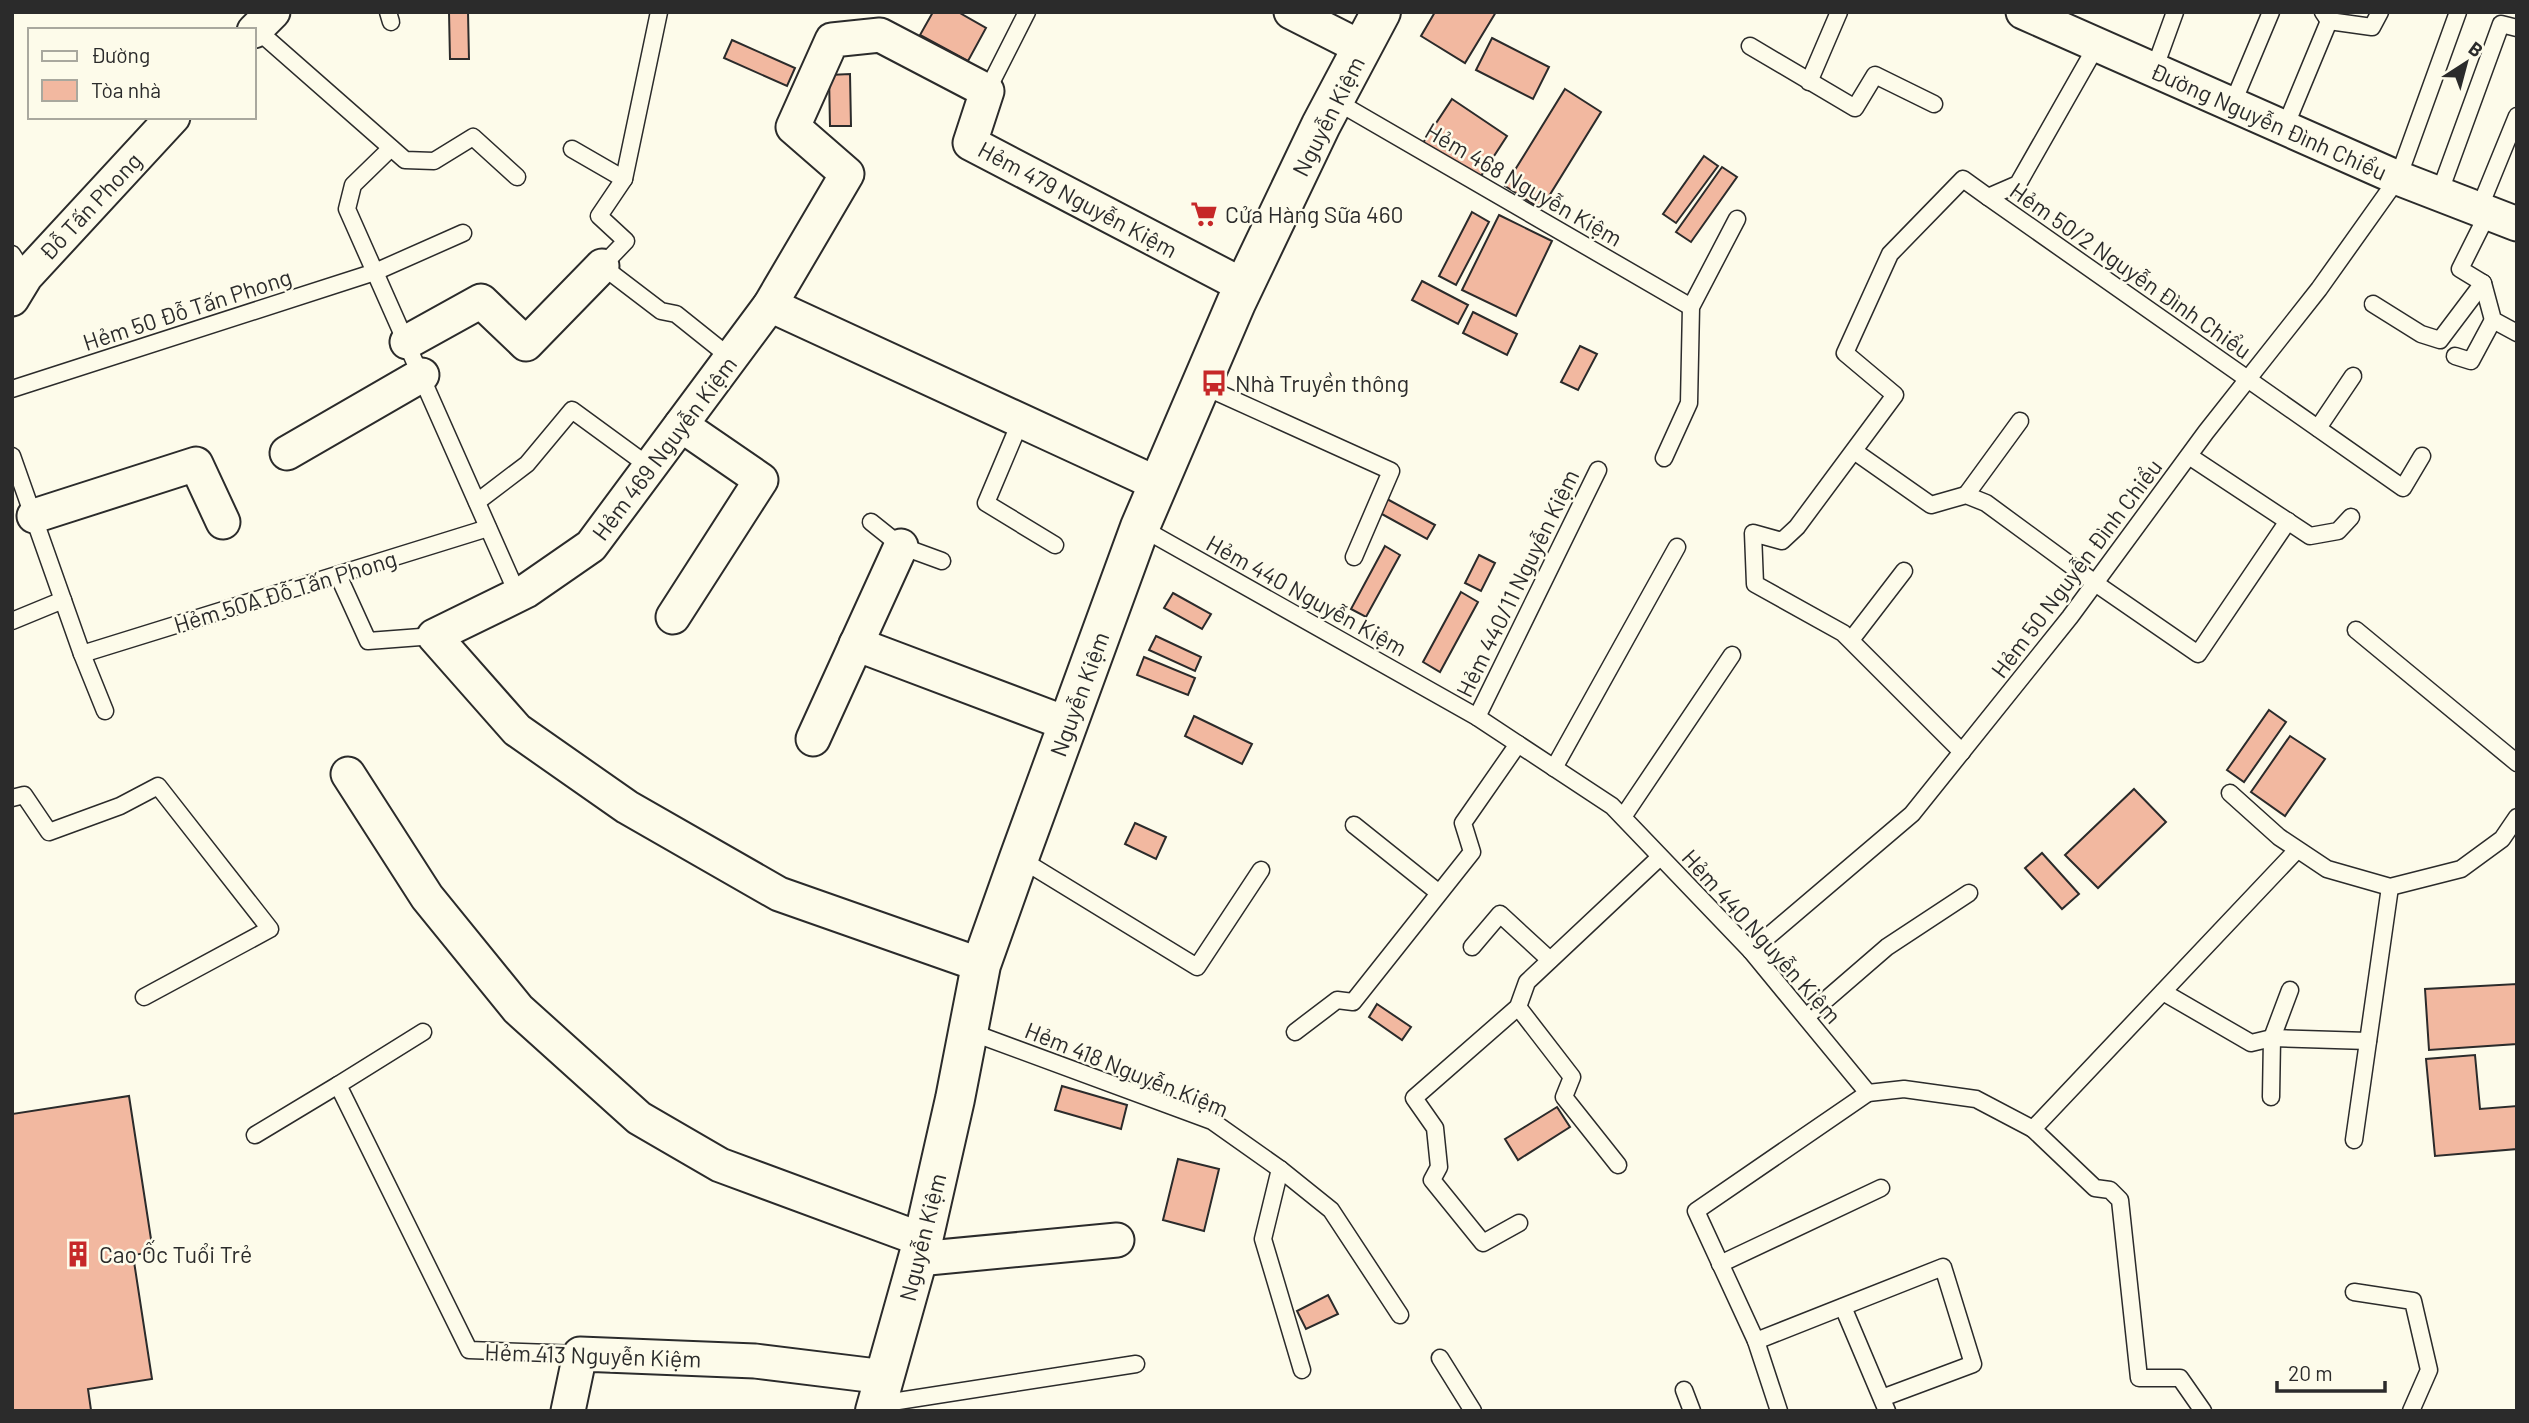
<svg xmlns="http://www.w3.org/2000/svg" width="2529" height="1423" viewBox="0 0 2529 1423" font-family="Barlow,sans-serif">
	<rect width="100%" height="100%" fill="#fdfbea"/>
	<g fill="#f2b8a0" stroke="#2b2b2b" stroke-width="2">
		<polygon points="449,12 468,12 469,59 450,59"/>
		<polygon points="933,12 958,12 986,28 968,61 920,35"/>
		<polygon points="1435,12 1496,12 1465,63 1421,36"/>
		<polygon points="1492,38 1549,67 1533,99 1476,70"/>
		<polygon points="732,40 795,68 787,86 724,58"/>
		<polygon points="850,74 851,126 830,126 829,75"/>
		<polygon points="1565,89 1601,112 1541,209 1505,186"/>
		<polygon points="1452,99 1507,136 1479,179 1423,143"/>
		<polygon points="1704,156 1718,166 1676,223 1663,214"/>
		<polygon points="1722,167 1737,177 1691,242 1676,232"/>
		<polygon points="1472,212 1489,222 1456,285 1439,276"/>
		<polygon points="1499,215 1552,241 1516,316 1462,290"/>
		<polygon points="1422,281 1468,305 1458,324 1412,300"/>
		<polygon points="1473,312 1517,334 1507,355 1463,333"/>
		<polygon points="1580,346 1597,354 1578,390 1561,382"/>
		<polygon points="1387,499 1435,525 1427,539 1380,513"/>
		<polygon points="1385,546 1400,555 1366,617 1351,609"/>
		<polygon points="1479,555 1495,563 1481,591 1465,583"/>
		<polygon points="1461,592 1478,602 1440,672 1423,662"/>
		<polygon points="1173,593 1211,614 1202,629 1164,608"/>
		<polygon points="1156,636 1201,657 1195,671 1149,650"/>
		<polygon points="1144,657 1195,678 1188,695 1137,675"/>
		<polygon points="2269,710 2286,722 2244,782 2227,770"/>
		<polygon points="1194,716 1252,744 1242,764 1185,736"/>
		<polygon points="2290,736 2325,759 2285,816 2251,792"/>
		<polygon points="2134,789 2166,822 2098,888 2065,855"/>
		<polygon points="1135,823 1166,837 1156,859 1125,844"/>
		<polygon points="2042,853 2079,894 2062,909 2025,868"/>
		<polygon points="2517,984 2517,1044 2429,1050 2425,989"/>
		<polygon points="1377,1004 1411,1027 1402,1040 1369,1017"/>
		<polygon points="2475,1055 2480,1109 2517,1106 2517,1149 2435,1156 2426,1059"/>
		<polygon points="1062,1086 1127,1105 1121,1129 1055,1110"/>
		<polygon points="129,1096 153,1252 133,1255 152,1379 88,1389 91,1410 12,1411 12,1114"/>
		<polygon points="1557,1107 1570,1127 1518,1160 1505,1139"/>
		<polygon points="1178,1159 1219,1169 1204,1231 1163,1220"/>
		<polygon points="1328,1295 1338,1314 1306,1329 1297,1311"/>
	</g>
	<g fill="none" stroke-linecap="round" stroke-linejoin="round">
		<g stroke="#2b2b2b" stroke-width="19">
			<g id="lane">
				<polyline points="388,12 391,22"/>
				<polyline points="659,12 624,179 599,216 626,241 602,266 661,311 676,314 731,358"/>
				<polyline points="2323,12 2329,21 2372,27 2380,12"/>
				<polyline points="256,29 405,160 434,161 473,137 517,177"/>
				<polyline points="1750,46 1855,108 1875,75 1934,104"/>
				<polyline points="2154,70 2175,12"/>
				<polyline points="1809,82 1839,12"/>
				<polyline points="987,91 1027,12"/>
				<polyline points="1334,100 1691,307"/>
				<polyline points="2232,105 2271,12"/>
				<polyline points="2285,127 2329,21"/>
				<polyline points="391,148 353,185 347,209 518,595"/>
				<polyline points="572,149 624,179"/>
				<polyline points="2439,194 2501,24 2517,28"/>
				<polyline points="1988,197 2403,488 2422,456"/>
				<polyline points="2479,209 2517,116"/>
				<polyline points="2488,213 2460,269 2483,283 2493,320 2517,333"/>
				<polyline points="12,254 26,276"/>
				<polyline points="2373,304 2421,334 2440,340 2483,283"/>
				<polyline points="2455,356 2471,361 2493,320"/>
				<polyline points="1201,385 1391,471 1354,557"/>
				<polyline points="12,389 375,272 463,233"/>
				<polyline points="1021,420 986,503 1055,545"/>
				<polyline points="2318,428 2353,376"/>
				<polyline points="1854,451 1931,505 1966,495 1986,503 2095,583 2198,654 2288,521"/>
				<polyline points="12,456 82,654 105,711"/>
				<polyline points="2189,456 2310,536 2338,531 2351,517"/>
				<polyline points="1664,458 1689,403 1691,307 1737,219"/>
				<polyline points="1966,495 2020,421"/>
				<polyline points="477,502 527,464 572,410 650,467"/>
				<polyline points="871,522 901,546 942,561"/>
				<polyline points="1140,527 1477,717 1612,806 1751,951 1868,1093 1904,1089 1976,1099 2033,1129 2297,850"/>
				<polyline points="338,575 368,641 434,636"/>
				<polyline points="12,621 63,600"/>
				<polyline points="2356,630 2517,763"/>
				<polyline points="1851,640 1904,571"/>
				<polyline points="82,654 488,528"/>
				<polyline points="1477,717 1598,470"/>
				<polyline points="1962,752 1843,633 1755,584 1753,533 1782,541 1797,527 1895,395 1845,353 1890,254 1963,179 1988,197 2018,184 2097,45"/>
				<polyline points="1554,768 1677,547"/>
				<polyline points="2230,793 2279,837 2327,869 2390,887 2461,869 2502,839 2517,817"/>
				<polyline points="12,798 24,795 49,832 120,806 158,786 270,929 144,997"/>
				<polyline points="1623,817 1732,655"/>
				<polyline points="1354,825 1439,893"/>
				<polyline points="1019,858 1197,967 1261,870"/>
				<polyline points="1472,947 1500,914 1550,960"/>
				<polyline points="1751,951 1912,814 2070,617 2206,432 2319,289 2398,178 2458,12"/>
				<polyline points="2163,992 2251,1043 2272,1038 2368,1041"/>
				<polyline points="1518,1007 1572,1077 1564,1097 1618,1165"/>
				<polyline points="1806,1017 1887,947 1969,893"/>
				<polyline points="968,1031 1212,1121 1280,1169 1331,1210 1400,1315"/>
				<polyline points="423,1032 338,1085 469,1350 580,1354"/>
				<polyline points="1295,1032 1337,1000 1353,1002 1472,852 1463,823 1518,744"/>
				<polyline points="2271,1097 2272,1038 2290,990"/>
				<polyline points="2033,1129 2095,1188 2110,1190 2120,1200 2139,1378 2180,1378 2203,1411"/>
				<polyline points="255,1135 338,1085"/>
				<polyline points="2354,1140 2390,887"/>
				<polyline points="1280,1169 1263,1239 1302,1370"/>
				<polyline points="1519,1223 1483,1243 1432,1180 1439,1167 1435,1128 1414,1098 1518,1007 1527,982 1660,857"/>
				<polyline points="1720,1264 1881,1188"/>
				<polyline points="2354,1292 2413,1301 2429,1370 2411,1411"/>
				<polyline points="1843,1307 1887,1411"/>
				<polyline points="1756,1341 1943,1267 1973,1364 1882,1398"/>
				<polyline points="1440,1358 1473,1411"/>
				<polyline points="1684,1390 1692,1411"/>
				<polyline points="879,1404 1136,1364"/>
				<polyline points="1779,1411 1756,1341 1696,1211 1868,1093"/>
			</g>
		</g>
		<g stroke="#2b2b2b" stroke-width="37">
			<g id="street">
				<polyline points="1291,12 1362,48"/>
				<polyline points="2023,12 2398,178 2517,224"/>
				<polyline points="254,31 273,12"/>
				<polyline points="12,299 26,276 173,117"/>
				<polyline points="770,305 1158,484"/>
				<polyline points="407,342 481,301 526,344 602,266"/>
				<polyline points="287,453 422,375"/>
				<polyline points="34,516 196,464 223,522"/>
				<polyline points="673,617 761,480 681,425"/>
				<polyline points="856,644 1068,724"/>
				<polyline points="813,739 901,546"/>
				<polyline points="348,774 427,897 518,1009 639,1118 720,1165 923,1240"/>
				<polyline points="981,965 779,894 627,807 517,730 434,636 526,591 591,546 770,305 847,174 793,127 832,40 880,35 987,91 970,143 1244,286"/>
				<polyline points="918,1259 1117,1240"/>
				<polyline points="568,1411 580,1354 755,1361 885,1377"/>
			</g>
		</g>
		<g stroke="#2b2b2b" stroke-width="42">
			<polyline id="primary" points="875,1411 923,1240 955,1099 981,965 1019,858 1140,527 1236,303 1321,125 1381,12"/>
		</g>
		<use href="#lane" stroke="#fdfbea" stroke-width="16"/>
		<use href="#street" stroke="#fdfbea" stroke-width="33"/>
		<use href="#primary" stroke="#fdfbea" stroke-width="38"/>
	</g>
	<defs>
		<g id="supermarket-bare" transform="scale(2.1)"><path d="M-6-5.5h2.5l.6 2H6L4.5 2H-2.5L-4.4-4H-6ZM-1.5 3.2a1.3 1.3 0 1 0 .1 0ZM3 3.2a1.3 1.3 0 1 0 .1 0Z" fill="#c62828" stroke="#fdfbea" stroke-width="2.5" paint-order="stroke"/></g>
		<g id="bus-bare" transform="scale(2.1)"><path d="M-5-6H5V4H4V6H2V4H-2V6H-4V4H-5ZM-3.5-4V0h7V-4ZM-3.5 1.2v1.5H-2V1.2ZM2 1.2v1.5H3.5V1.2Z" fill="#c62828" stroke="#fdfbea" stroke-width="2.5" paint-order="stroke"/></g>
		<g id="building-bare" transform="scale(2.1)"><path d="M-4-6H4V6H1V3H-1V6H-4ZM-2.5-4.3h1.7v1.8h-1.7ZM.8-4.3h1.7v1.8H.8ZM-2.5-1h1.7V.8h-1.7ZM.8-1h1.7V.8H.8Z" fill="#c62828" stroke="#fdfbea" stroke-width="2.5" paint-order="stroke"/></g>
	</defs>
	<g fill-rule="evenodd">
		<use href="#supermarket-bare" x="1204" y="214"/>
		<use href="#bus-bare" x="1214" y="383"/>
		<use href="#building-bare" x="78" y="1254"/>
	</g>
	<g text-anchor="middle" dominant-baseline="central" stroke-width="5" stroke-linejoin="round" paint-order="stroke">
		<g font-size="23" fill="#2b2b2b" stroke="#fdfbea">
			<text transform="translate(1328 116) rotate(-63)">Nguyễn Kiệm</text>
			<text transform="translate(2269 121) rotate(24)">Đường Nguyễn Đình Chiểu</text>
			<text transform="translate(1524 184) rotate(30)">Hẻm 468 Nguyễn Kiệm</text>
			<text transform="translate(1078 199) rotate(28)">Hẻm 479 Nguyễn Kiệm</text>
			<text transform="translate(90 206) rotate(-47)">Đỗ Tấn Phong</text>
			<text transform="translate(2131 270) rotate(35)">Hẻm 50/2 Nguyễn Đình Chiểu</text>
			<text transform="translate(187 309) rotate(-18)">Hẻm 50 Đỗ Tấn Phong</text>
			<text transform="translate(664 448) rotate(-53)">Hẻm 469 Nguyễn Kiệm</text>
			<text transform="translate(2076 568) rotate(-53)">Hẻm 50 Nguyễn Đình Chiểu</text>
			<text transform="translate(1517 583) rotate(-64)">Hẻm 440/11 Nguyễn Kiệm</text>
			<text transform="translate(285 591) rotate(-17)">Hẻm 50A Đỗ Tấn Phong</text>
			<text transform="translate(1307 595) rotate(29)">Hẻm 440 Nguyễn Kiệm</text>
			<text transform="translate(1079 694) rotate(-70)">Nguyễn Kiệm</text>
			<text transform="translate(1762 936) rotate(48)">Hẻm 440 Nguyễn Kiệm</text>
			<text transform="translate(1127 1069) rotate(22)">Hẻm 418 Nguyễn Kiệm</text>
			<text transform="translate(922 1237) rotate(-76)">Nguyễn Kiệm</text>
			<text transform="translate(593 1355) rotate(2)">Hẻm 413 Nguyễn Kiệm</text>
		</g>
		<g font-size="23" fill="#2b2b2b" stroke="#fdfbea" text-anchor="start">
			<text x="1225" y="214">Cửa Hàng Sữa 460</text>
			<text x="1235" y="383">Nhà Truyền thông</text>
			<text x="99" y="1254">Cao Ốc Tuổi Trẻ</text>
		</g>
	</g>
	<rect width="2529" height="1423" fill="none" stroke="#2b2b2b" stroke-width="28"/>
	<rect x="28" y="28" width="228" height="91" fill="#fdfbea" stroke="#a9a89e" stroke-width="2"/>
	<rect x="42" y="51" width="35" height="10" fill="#fdfbea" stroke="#a9a89e" stroke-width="2"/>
	<text x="91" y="63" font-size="21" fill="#2b2b2b">Đường</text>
	<rect x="42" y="80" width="35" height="21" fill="#f2b8a0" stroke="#a9a89e" stroke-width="2"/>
	<text x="91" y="98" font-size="21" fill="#2b2b2b">Tòa nhà</text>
	<g transform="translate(2466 63) rotate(36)" stroke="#fdfbea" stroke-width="5" paint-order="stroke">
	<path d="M0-5L12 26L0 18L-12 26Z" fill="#2b2b2b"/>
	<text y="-10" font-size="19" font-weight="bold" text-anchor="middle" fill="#2b2b2b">B</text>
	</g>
	<path d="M2277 1381v10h108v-10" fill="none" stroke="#2b2b2b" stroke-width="3.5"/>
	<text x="2288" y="1381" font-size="21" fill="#2b2b2b" stroke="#fdfbea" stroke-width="5" paint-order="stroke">20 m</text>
</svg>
